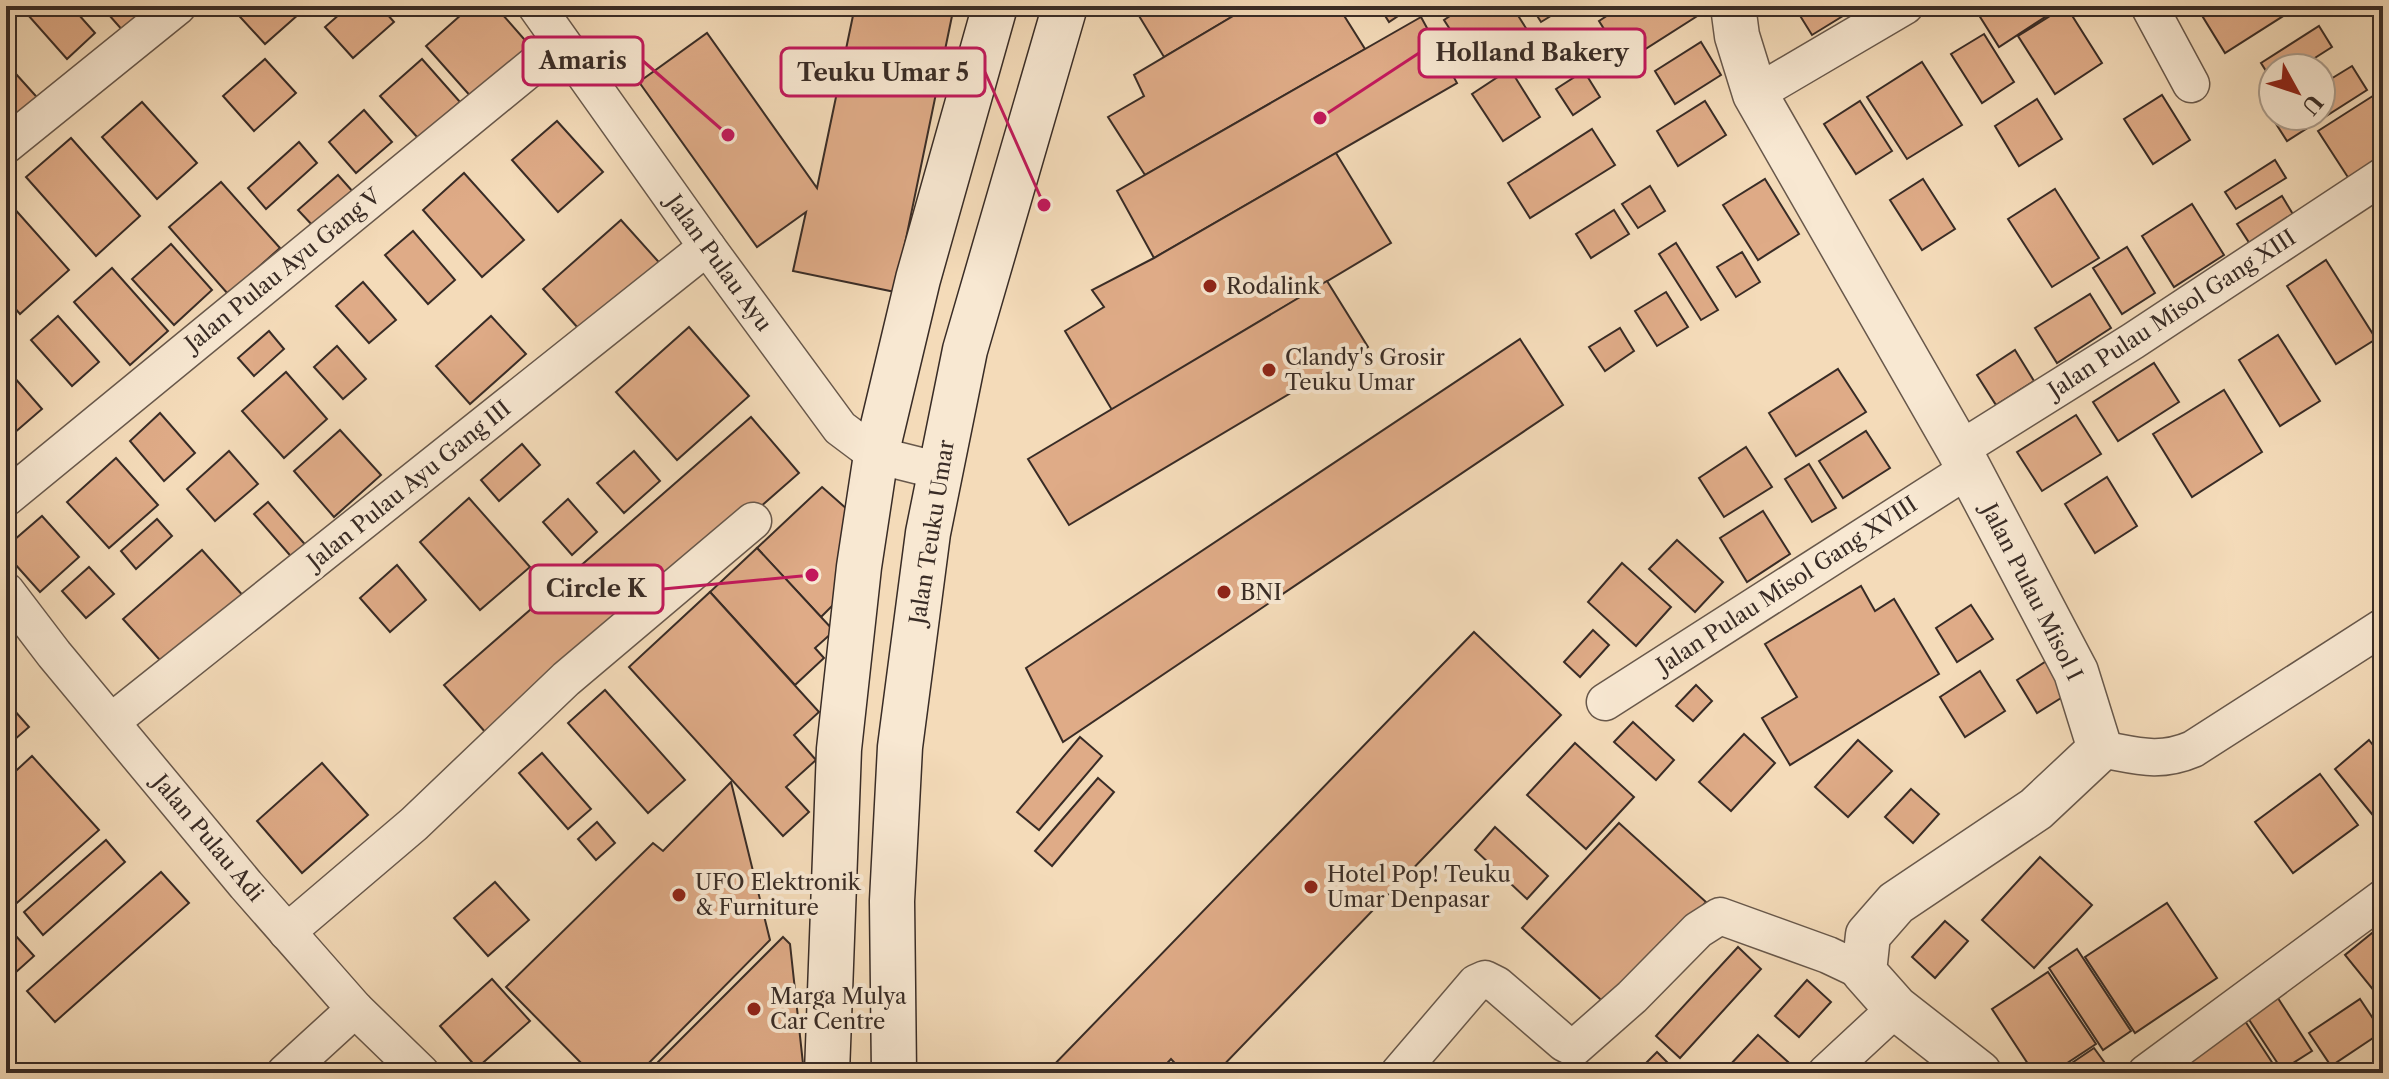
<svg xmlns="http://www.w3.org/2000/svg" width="2389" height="1079" viewBox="0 0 2389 1079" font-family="'Libre Caslon Text',serif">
	<rect width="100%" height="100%" fill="#f4dbb9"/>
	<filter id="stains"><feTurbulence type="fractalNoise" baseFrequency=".0025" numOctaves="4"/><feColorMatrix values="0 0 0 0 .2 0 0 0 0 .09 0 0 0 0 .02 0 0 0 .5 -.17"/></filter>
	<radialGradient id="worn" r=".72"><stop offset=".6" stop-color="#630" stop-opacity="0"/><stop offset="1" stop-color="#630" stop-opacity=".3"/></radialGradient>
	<g fill="#dfab87" stroke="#392c26" stroke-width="2">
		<polygon points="20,6 71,6 95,33 67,59"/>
		<polygon points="101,6 150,6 124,32"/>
		<polygon points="230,6 308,6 265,44"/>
		<polygon points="349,6 380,6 394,22 353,58 325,27"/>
		<polygon points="471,6 495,6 531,47 473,99 426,46"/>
		<polygon points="855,6 902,6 952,16 895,292 793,271 806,212 757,247 639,82 707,33 817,188"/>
		<polygon points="1133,6 1250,6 1164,57"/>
		<polygon points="1250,6 1338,6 1365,49 1145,175 1108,117 1144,96 1134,75"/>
		<polygon points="1379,6 1413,6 1389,22"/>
		<polygon points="1465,6 1512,6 1529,33 1475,68 1444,20"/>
		<polygon points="1531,6 1567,6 1541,22"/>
		<polygon points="1622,6 1697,6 1702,13 1625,62 1599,21"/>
		<polygon points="1794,6 1847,6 1851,11 1812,35"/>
		<polygon points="1986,6 2058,6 2059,8 1999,47 1977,12"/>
		<polygon points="2066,6 2102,63 2055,94 2018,36"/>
		<polygon points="2203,6 2299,6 2225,53 2198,9"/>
		<polygon points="1421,17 1457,83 1154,258 1117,191"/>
		<polygon points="2319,26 2332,47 2299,68 2273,68 2273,82 2261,63"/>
		<polygon points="1984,34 2014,82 1982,103 1951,54"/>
		<polygon points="1701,42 1721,75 1675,104 1655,71"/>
		<polygon points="265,59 296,93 254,131 223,96"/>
		<polygon points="422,59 460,102 418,138 380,96"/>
		<polygon points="1922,62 1962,125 1907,159 1867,97"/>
		<polygon points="2352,66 2367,90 2287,141 2271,116 2321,116 2321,85"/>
		<polygon points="1510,69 1540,117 1503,141 1472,94"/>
		<polygon points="1584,71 1600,97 1573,115 1556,89"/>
		<polygon points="16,74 43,104 6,136 6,83"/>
		<polygon points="2379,92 2383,98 2383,162 2351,182 2318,131"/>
		<polygon points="2162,95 2190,140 2153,164 2124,119"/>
		<polygon points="2037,99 2062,139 2019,166 1995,126"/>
		<polygon points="1705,101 1726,135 1678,166 1657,131"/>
		<polygon points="1860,101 1892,151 1856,174 1824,124"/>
		<polygon points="142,102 197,163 157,199 102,137"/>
		<polygon points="364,110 392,142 356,173 329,142"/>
		<polygon points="557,121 603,172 558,212 512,160"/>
		<polygon points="1592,129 1615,165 1530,218 1508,183"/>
		<polygon points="71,138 140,216 96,256 26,177"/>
		<polygon points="299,142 317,163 266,209 248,188"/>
		<polygon points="1336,153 1391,243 1112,410 1065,331 1104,307 1092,290 1154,258"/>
		<polygon points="2275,160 2286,178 2236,209 2225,192"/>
		<polygon points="464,173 524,240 482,277 423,210"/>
		<polygon points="338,175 354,193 315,228 298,210"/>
		<polygon points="1765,179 1799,234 1758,260 1723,205"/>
		<polygon points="1923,179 1955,229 1922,250 1890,200"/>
		<polygon points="221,182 280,248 228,294 169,227"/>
		<polygon points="1650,186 1665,211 1638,228 1622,204"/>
		<polygon points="2055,189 2099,258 2052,287 2008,219"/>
		<polygon points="2282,196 2294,216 2250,244 2237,224"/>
		<polygon points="2192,204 2224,255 2174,287 2142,236"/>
		<polygon points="12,206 69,270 20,314 6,298 6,211"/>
		<polygon points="1614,210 1629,234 1591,258 1576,234"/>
		<polygon points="621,220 665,269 587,338 543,289"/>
		<polygon points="413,231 455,280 428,304 385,255"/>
		<polygon points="1676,243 1718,310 1701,320 1659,254"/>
		<polygon points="171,244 212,290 174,325 132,279"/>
		<polygon points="2127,247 2155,293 2122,314 2093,268"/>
		<polygon points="1742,252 1760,282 1736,297 1717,267"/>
		<polygon points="2326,260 2376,339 2336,364 2287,286"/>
		<polygon points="112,268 168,331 130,365 74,302"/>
		<polygon points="1327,281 1368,347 1069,525 1028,459"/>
		<polygon points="363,282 396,320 369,343 336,306"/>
		<polygon points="1666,292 1688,327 1657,346 1635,311"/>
		<polygon points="2090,294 2111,328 2057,363 2035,328"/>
		<polygon points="58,316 99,362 72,386 31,340"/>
		<polygon points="491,316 526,354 470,404 436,366"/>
		<polygon points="689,327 749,396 677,460 616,392"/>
		<polygon points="1620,328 1634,351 1605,371 1589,347"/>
		<polygon points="269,331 284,349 254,376 238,358"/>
		<polygon points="2278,335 2320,401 2280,426 2239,360"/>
		<polygon points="1520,339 1563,405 1063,742 1026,668"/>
		<polygon points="337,346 366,379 343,399 314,367"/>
		<polygon points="2015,350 2034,381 1996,405 1977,375"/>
		<polygon points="2154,363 2179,402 2118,441 2093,402"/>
		<polygon points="6,368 42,409 6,440"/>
		<polygon points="1838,369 1866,412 1796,456 1769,413"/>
		<polygon points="286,372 327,419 284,458 242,411"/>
		<polygon points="2224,390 2262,452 2192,497 2153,434"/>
		<polygon points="160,413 195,453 164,481 130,441"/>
		<polygon points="2076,415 2101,454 2042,491 2017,452"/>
		<polygon points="751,417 799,473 493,741 444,685"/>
		<polygon points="340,430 381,475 334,517 294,471"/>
		<polygon points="1866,431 1890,468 1843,498 1819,461"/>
		<polygon points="522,444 540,465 499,501 481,480"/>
		<polygon points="1746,447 1772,487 1724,517 1699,478"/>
		<polygon points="229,451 258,484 215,521 187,489"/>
		<polygon points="634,451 660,481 624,513 597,483"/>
		<polygon points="116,458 158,505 109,548 67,502"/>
		<polygon points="1809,464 1836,508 1812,522 1785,479"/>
		<polygon points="2107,477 2137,526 2095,553 2065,504"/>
		<polygon points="822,487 857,518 836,602 821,617 757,548"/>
		<polygon points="469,498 530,567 480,610 420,542"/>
		<polygon points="568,499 597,532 572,555 543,522"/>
		<polygon points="268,502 309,549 295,561 254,514"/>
		<polygon points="1763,511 1790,554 1747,582 1720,538"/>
		<polygon points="42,516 79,557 40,592 6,554 6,547"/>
		<polygon points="157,519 172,536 136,569 121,551"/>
		<polygon points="1677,540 1723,582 1695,612 1649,569"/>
		<polygon points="757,548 834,631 815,648 824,658 795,685 710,592"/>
		<polygon points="202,550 246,599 168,669 123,619"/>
		<polygon points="1622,563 1671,607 1636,646 1588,602"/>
		<polygon points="397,565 426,600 390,632 360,598"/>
		<polygon points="89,567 114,594 86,618 62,591"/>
		<polygon points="1861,586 1875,611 1894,599 1939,674 1790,765 1762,718 1797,697 1765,644"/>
		<polygon points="710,592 819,712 794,735 816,760 786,787 809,812 783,836 629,667"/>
		<polygon points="1971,605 1993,639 1957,662 1936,628"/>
		<polygon points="1593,630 1609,645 1580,677 1564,662"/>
		<polygon points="1474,632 1561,715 1216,1073 1184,1073 1171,1059 1158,1073 1046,1073"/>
		<polygon points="2048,660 2069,693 2037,713 2017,680"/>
		<polygon points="1980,671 2005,711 1965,737 1940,697"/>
		<polygon points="1696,685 1712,701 1693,721 1676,706"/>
		<polygon points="605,690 685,780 648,813 568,723"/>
		<polygon points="6,701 29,727 6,747"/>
		<polygon points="1633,722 1674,760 1656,780 1614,742"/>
		<polygon points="1744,734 1775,763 1731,811 1699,782"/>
		<polygon points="1080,737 1102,756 1039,830 1017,812"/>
		<polygon points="1858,740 1892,771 1848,817 1815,787"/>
		<polygon points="2369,740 2383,758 2383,813 2376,819 2335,769"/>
		<polygon points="1575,743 1634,797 1586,849 1527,795"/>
		<polygon points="542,753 591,809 568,829 519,773"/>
		<polygon points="32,756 99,830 10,909 6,904 6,780"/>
		<polygon points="322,763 368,815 302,873 257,821"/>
		<polygon points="2320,774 2358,825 2293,873 2255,822"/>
		<polygon points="1098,778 1114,792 1052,866 1035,851"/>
		<polygon points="731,782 770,940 639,1073 591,1073 506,987 653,843 663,851"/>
		<polygon points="1911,789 1939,814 1913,843 1885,817"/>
		<polygon points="597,822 615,843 596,860 578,839"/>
		<polygon points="1619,823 1706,902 1610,1008 1522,928"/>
		<polygon points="1495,827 1548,876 1527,899 1475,850"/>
		<polygon points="106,840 125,862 43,935 24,912"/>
		<polygon points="2040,857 2092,905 2034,968 1982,920"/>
		<polygon points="161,872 189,903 55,1022 27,991"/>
		<polygon points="495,882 529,920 488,956 454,918"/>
		<polygon points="2167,903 2217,978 2135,1033 2085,957"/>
		<polygon points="1945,921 1968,941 1935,978 1912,957"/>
		<polygon points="2383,924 2383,1002 2345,955"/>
		<polygon points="6,925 34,956 6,981"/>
		<polygon points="783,937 790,944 804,1073 647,1073"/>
		<polygon points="1738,947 1761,969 1680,1058 1656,1036"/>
		<polygon points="2077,949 2131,1031 2103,1050 2049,968"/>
		<polygon points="2048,972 2096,1044 2052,1073 2034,1073 1992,1009"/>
		<polygon points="492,979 530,1021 477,1068 440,1026"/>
		<polygon points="1807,980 1831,1002 1799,1037 1775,1016"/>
		<polygon points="2274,992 2312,1051 2282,1070 2244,1012"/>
		<polygon points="2360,999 2382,1032 2331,1066 2309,1033"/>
		<polygon points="2243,1018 2279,1073 2161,1073"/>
		<polygon points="1758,1035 1797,1070 1794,1073 1737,1073 1729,1066"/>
		<polygon points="2094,1048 2107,1066 2096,1073 2057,1073"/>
		<polygon points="1657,1052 1676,1071 1673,1073 1636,1073"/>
	</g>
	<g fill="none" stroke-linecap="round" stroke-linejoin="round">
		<g stroke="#68584b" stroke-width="39">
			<g id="minor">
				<polyline points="536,6 707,247 840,428 876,455 940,471"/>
				<polyline points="2149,6 2191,84"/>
				<polyline points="1755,94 1905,6"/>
				<polyline points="6,145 178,6"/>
				<polyline points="1959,450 2133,341 2383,176"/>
				<polyline points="6,498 561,43"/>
				<polyline points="6,591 54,654 246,885 355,1009 421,1073"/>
				<polyline points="1605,702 1969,469"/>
				<polyline points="111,722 707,247"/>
				<path d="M 2100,749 C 2135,755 2158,764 2193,749 L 2383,627"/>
				<polyline points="287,932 414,824 566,679 753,521"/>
				<polyline points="285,1073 355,1009"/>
				<polyline points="1399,1073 1476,983 1485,979 1497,985 1564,1043 1574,1048 1632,997 1698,930 1720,916 1828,955 1864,972"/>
				<polyline points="1826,1073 1896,1008"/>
				<polyline points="2146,1073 2383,898"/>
			</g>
		</g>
		<g stroke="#68584b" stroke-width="47">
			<polyline id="tertiary" points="1733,6 1737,36 1755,94 1959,450 2076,672 2100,749 2036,809 1896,903 1868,935 1864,972 1896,1008 1979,1073"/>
		</g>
		<g stroke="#392c26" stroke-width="47">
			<g id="secondary">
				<polyline points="827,1073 839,749 859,567 876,455 918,279 995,6"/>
				<polyline points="894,1073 892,901 900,747 928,533 965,350 1065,6"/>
			</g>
		</g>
		<use href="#minor" stroke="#f8e8d2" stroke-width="36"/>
		<use href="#tertiary" stroke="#f8e8d2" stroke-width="44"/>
		<use href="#secondary" stroke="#f8e8d2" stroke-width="44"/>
	</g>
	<g fill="#8f2418" stroke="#f8e8d2" stroke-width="3">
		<circle cx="1210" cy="286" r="8"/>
		<circle cx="1269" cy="370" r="8"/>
		<circle cx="1224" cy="592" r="8"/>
		<circle cx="1311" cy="887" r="8"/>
		<circle cx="679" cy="895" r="8"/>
		<circle cx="754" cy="1009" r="8"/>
	</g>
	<g text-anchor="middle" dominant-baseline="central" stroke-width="8" stroke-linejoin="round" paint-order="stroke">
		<g font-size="22" fill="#392c26" stroke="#f8e8d2">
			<text transform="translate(719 263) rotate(54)">Jalan Pulau Ayu</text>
			<text transform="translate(283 270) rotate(-39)">Jalan Pulau Ayu Gang V</text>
			<text transform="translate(2172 314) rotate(-33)">Jalan Pulau Misol Gang XIII</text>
			<text transform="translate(409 485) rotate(-39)">Jalan Pulau Ayu Gang III</text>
			<text transform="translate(932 532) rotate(-81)">Jalan Teuku Umar</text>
			<text transform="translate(1787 585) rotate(-33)">Jalan Pulau Misol Gang XVIII</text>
			<text transform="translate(2032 592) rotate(63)">Jalan Pulau Misol I</text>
			<text transform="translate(208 838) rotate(50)">Jalan Pulau Adi</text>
		</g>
		<g font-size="22" fill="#392c26" stroke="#f8e8d2" text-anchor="start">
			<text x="1226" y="286">Rodalink</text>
			<text x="1285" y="357">Clandy's Grosir<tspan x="1285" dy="25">Teuku Umar</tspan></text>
			<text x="1240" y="592">BNI</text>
			<text x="1327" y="874">Hotel Pop! Teuku<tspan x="1327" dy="25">Umar Denpasar</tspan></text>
			<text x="695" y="882">UFO Elektronik<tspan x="695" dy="25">&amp; Furniture</tspan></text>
			<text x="770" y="996">Marga Mulya<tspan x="770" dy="25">Car Centre</tspan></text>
		</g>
	</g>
	<path fill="none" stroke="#c2185b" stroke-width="3" d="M1320 118L1419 53M728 135L643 61M1044 205L985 72M812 575L663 589"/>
	<g fill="#c2185b" stroke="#f8e8d2" stroke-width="3">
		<circle cx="1320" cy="118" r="8"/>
		<circle cx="728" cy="135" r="8"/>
		<circle cx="1044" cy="205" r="8"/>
		<circle cx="812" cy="575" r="8"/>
	</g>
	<g fill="#f8e8d2" stroke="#c2185b" stroke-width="3">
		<rect x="1419" y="29" width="226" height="48" rx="8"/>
		<rect x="523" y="37" width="120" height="48" rx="8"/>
		<rect x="781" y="48" width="204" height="48" rx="8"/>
		<rect x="530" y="565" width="133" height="48" rx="8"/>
	</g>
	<g font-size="24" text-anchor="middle" font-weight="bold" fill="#392c26">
		<text x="1532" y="61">Holland Bakery</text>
		<text x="583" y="69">Amaris</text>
		<text x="883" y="81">Teuku Umar 5</text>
		<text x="596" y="597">Circle K</text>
	</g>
	<rect width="2389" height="1079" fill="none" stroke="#f4dbb9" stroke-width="32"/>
	<rect x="8" y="8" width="2373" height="1063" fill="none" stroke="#392c26" stroke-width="4"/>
	<rect x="16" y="16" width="2357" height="1047" fill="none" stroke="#392c26" stroke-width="2"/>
	<g transform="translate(2297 92) rotate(130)"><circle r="38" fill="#f8e8d2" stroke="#ac9d8d" stroke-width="2"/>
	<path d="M0-6L14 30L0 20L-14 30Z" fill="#8f2418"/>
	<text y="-12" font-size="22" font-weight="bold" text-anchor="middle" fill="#392c26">U</text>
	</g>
	<rect width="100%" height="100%" filter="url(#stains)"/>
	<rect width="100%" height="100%" fill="url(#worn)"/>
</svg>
